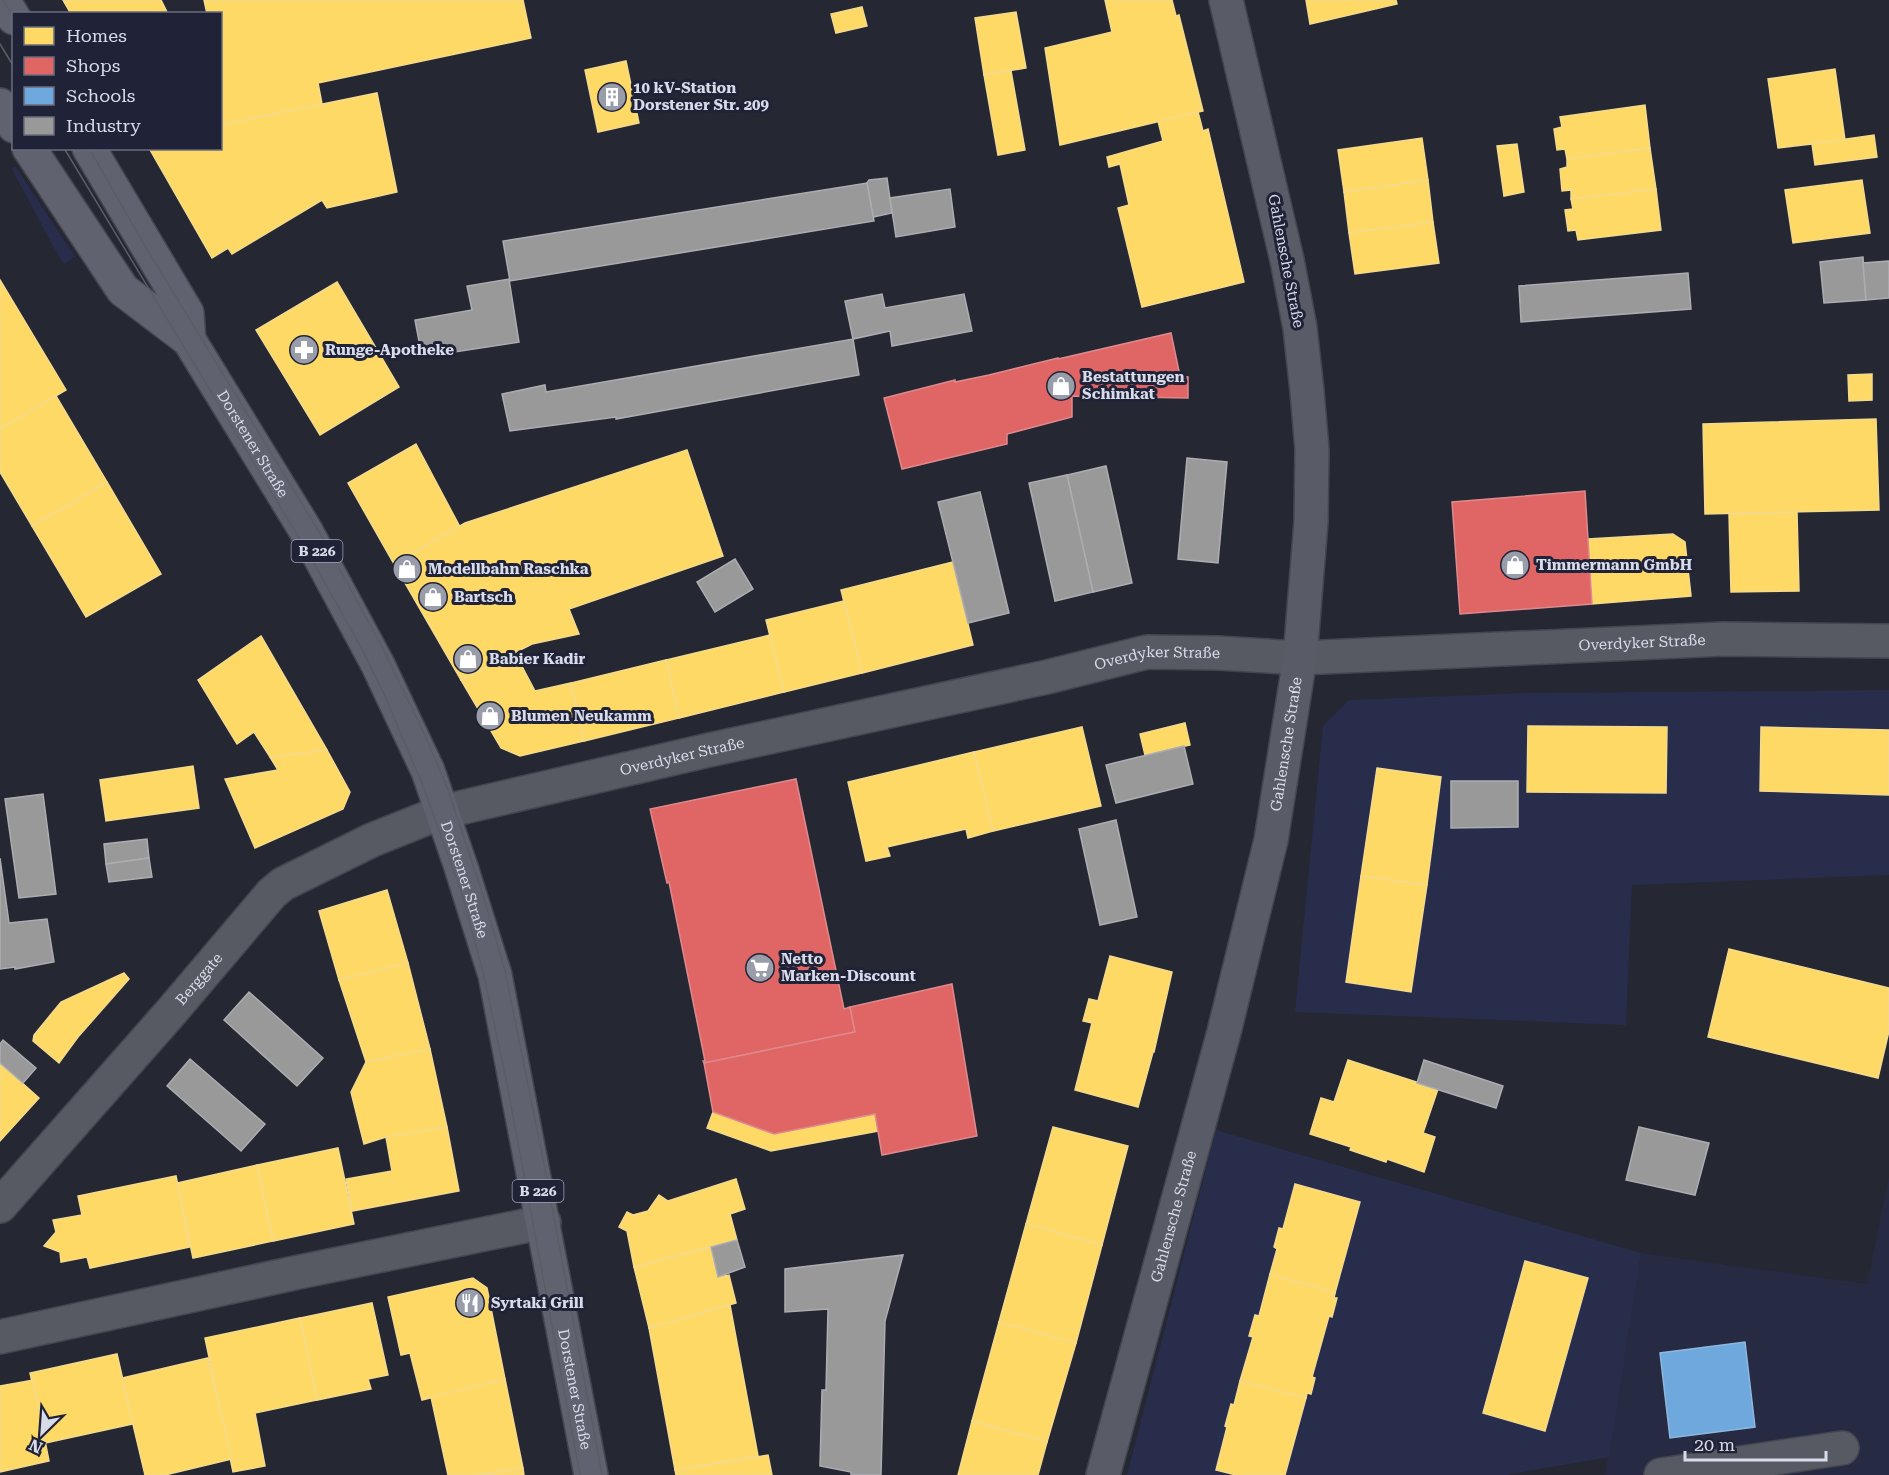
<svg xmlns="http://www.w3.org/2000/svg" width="1889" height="1475" viewBox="0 0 1889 1475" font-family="'Roboto Serif',serif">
	<rect width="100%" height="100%" fill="#252732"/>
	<polygon fill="#272a43" points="1889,1177 1889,1475 1605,1475 1641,1253 1867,1284"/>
	<g fill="#292d4c">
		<polygon points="15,166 75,257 64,264 53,246 12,169"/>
		<polygon points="1889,690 1889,875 1632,885 1626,1025 1295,1012 1323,726 1349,700 1526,693"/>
		<polygon points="1216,1130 1641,1253 1609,1457 1506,1475 1127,1475"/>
	</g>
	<g fill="#ffd966" stroke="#f3da8d" stroke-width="1.5">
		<polygon points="63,0 161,0 168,14 71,14"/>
		<polygon points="204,0 523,0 531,38 318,83 322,104 220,125 220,14 207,14"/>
		<polygon points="1105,0 1172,0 1176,16 1179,15 1203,111 1060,145 1045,48 1112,32"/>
		<polygon points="1306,0 1396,0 1397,4 1310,24"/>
		<polygon points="862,7 867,26 836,33 831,14"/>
		<polygon points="1016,12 1026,68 984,75 975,18"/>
		<polygon points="626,61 639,123 598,132 585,70"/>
		<polygon points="1835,69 1845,140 1778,148 1768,79"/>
		<polygon points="1011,71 1025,150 998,155 984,75"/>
		<polygon points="377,93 397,192 327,208 322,200 232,254 228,248 212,258 149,148 220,148 220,125"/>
		<polygon points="1645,105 1650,148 1567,159 1565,149 1557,150 1554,129 1562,127 1560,117"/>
		<polygon points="1198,112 1203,131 1208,129 1244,282 1142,307 1118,208 1129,205 1120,164 1109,167 1107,157 1163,141 1158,121"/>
		<polygon points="1874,135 1877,157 1815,165 1812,144"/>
		<polygon points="1422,138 1428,180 1344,192 1338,150"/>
		<polygon points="1517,144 1524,192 1504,196 1497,146"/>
		<polygon points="1650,148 1656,189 1571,199 1571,190 1562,191 1560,169 1567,167 1567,159"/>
		<polygon points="1428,180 1433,222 1349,233 1344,192"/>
		<polygon points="1862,180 1870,233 1793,243 1785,190"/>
		<polygon points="1656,189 1661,230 1578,240 1576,230 1568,231 1565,210 1573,209 1571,199"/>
		<polygon points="1433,222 1439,263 1355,274 1349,233"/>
		<polygon points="0,280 66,390 0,429"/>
		<polygon points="337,282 399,387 320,435 256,330"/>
		<polygon points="1872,374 1872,400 1849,401 1848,375"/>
		<polygon points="56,396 107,482 32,526 0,472 0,429"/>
		<polygon points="1876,419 1879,510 1705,514 1703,424"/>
		<polygon points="416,444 460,527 394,564 348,483"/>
		<polygon points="687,450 723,556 569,609 579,634 532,644 461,680 394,564 465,523"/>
		<polygon points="107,482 161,574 86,617 32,526"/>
		<polygon points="1797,512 1799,591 1731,592 1729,514"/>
		<polygon points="1673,534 1685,542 1691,596 1592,604 1588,539"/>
		<polygon points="953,562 973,645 862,673 841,590"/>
		<polygon points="844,601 862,673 784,692 766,620"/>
		<polygon points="770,635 784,692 679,718 666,660"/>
		<polygon points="261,636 327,750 270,757 254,732 237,744 198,680"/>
		<polygon points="515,653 535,691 571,683 584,741 520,756 501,748 461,680"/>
		<polygon points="666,660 679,718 584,741 571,683"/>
		<polygon points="1185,723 1190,745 1145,755 1140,734"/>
		<polygon points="1528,726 1667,727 1666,793 1527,792"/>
		<polygon points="1082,727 1101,806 993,831 974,752"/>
		<polygon points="1761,727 1889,730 1889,795 1760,791"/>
		<polygon points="327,750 350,792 343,809 255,848 225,779 278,770 270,757"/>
		<polygon points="974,752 993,831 968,838 966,829 887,847 890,856 866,861 848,782"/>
		<polygon points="193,766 199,808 106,821 100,780"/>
		<polygon points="1377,768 1441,777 1427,885 1361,876"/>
		<polygon points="1361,876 1427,885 1411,992 1346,982"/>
		<polygon points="387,890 408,963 339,980 319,911"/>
		<polygon points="1729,949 1889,988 1889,1031 1878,1078 1708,1037"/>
		<polygon points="1110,956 1172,972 1154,1052 1153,1052 1138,1107 1075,1090 1092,1023 1083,1021 1089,999 1098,1001"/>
		<polygon points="408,963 430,1049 366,1062 339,980"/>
		<polygon points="124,973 129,979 78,1037 59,1063 33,1041 34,1035 61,1002"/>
		<polygon points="430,1049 447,1127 386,1137 364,1144 351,1092 366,1062"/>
		<polygon points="1348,1060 1438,1089 1423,1133 1435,1137 1424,1172 1387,1159 1386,1162 1350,1150 1351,1147 1310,1134 1321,1098 1334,1102"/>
		<polygon points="0,1063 39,1098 0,1141"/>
		<polygon points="713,1112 774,1134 875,1114 879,1131 771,1151 707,1128"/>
		<polygon points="447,1127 459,1191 352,1211 346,1179 392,1171 386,1137"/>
		<polygon points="1053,1127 1128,1146 1102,1245 1026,1224"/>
		<polygon points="338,1148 354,1224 273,1241 257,1165"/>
		<polygon points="257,1165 273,1241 193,1258 177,1183"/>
		<polygon points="176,1176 190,1247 90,1268 87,1257 61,1262 60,1252 44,1246 56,1232 53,1220 82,1215 78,1196"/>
		<polygon points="736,1179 745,1209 730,1214 737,1240 634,1267 627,1231 619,1227 627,1212 633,1215 648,1211 659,1195 668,1201"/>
		<polygon points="1295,1184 1360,1202 1335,1293 1270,1274 1277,1249 1274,1247 1279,1228 1283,1229"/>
		<polygon points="1026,1224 1102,1245 1076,1343 999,1322"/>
		<polygon points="711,1247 718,1277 729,1275 736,1303 649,1328 634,1267"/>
		<polygon points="1525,1261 1588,1278 1545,1431 1483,1413"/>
		<polygon points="1270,1274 1335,1293 1334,1298 1337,1298 1332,1317 1329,1316 1312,1377 1315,1378 1311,1394 1307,1393 1306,1398 1240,1381 1253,1337 1249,1336 1255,1315 1259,1316"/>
		<polygon points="473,1278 487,1288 505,1379 422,1400 410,1353 401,1355 388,1297"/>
		<polygon points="372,1303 388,1375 368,1379 371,1389 317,1400 300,1318"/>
		<polygon points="730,1305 758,1456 675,1470 649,1328"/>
		<polygon points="300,1318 317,1400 255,1413 265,1466 233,1472 205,1338"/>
		<polygon points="999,1322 1076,1343 1047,1442 972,1421"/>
		<polygon points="117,1354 133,1424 45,1443 30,1373"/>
		<polygon points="208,1358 232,1459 165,1475 145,1475 122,1378"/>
		<polygon points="505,1379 523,1468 476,1475 448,1475 431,1397"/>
		<polygon points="33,1380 49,1461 0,1472 0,1386"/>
		<polygon points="1240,1381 1306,1398 1285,1475 1236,1475 1216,1470 1227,1427 1225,1426 1231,1404 1234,1405"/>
		<polygon points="972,1421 1047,1442 1038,1475 958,1475"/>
		<polygon points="768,1455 772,1475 676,1475 675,1470"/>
		<polygon points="523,1468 524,1475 476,1475"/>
	</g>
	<g fill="#e06666" stroke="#de898d" stroke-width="1.5">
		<polygon points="1171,333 1180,376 1188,377 1188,398 1072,396 1072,417 1007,434 1007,444 902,469 884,398 955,380 955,382 989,375 1058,358 1058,359"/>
		<polygon points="1585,491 1592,604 1460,614 1452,502"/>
		<polygon points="796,779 844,1009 850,1007 855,1032 704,1063 703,1061 705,1061 669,882 667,883 650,809"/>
		<polygon points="952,984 977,1136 882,1155 875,1114 774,1134 713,1112 704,1063 855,1032 850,1007"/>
	</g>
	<polygon fill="#6fa8dc" stroke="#8eb7e0" stroke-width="1.5" points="1745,1342 1755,1427 1670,1438 1660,1353"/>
	<g fill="#999" stroke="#acadb1" stroke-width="1.5">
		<polygon points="887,178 892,213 873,217 867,183 869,180"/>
		<polygon points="867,183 874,221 510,281 503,241"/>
		<polygon points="950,189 955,227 896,237 890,198"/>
		<polygon points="1863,257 1866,300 1824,303 1820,262"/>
		<polygon points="1889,261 1889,298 1866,300 1863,263"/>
		<polygon points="1688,273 1691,309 1521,322 1519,286"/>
		<polygon points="509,279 519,342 422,357 415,320 472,310 467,286"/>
		<polygon points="882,294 885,308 964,294 972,331 892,346 890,331 853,339 845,301"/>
		<polygon points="853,339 859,375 616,419 616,417 510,431 502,394 545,385 546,392"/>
		<polygon points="1187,458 1227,462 1218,563 1178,559"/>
		<polygon points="1106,466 1132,583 1093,592 1067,475"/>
		<polygon points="1067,475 1093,592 1055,601 1029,483"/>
		<polygon points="980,492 1009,613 968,623 938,502"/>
		<polygon points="735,559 753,589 715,612 697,582"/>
		<polygon points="1184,746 1193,784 1116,803 1106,765"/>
		<polygon points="1451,781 1518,781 1518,827 1451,828"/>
		<polygon points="43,794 56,894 19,898 5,799"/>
		<polygon points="1116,820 1137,917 1100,925 1079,829"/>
		<polygon points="147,839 149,858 106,864 104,844"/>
		<polygon points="0,858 9,923 47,919 54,962 15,969 15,967 0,969"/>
		<polygon points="149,858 152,877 109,882 106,864"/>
		<polygon points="249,992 323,1058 297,1086 224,1020"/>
		<polygon points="3,1040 36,1068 23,1083 0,1063 0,1044"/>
		<polygon points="190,1059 265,1124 241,1151 167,1086"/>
		<polygon points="1424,1060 1503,1086 1496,1108 1417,1083"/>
		<polygon points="1639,1127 1709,1143 1695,1195 1626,1180"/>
		<polygon points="737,1240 745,1267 718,1277 711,1247"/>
		<polygon points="903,1255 885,1321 881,1475 851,1475 851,1472 820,1466 822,1390 826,1390 828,1309 785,1312 785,1269"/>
	</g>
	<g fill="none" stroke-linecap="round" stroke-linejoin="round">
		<g stroke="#43454f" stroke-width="36">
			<g id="street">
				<path id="s1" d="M 0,1206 L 172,1011 L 272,893 L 283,884 L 372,840 L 442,812 L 709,750 L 1047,677 L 1147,652 L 1218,653 L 1300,658 L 1724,639 L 1889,641"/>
				<polyline points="0,1337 299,1272 544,1222"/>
				<polyline points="1661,1475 1842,1448"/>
			</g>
		</g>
		<g stroke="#43454f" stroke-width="36">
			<g id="secondary">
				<path id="s2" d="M 1103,1475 L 1224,1032 L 1271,840 L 1300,658 L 1311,522 L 1312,450 L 1307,391 L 1300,328 L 1287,260 L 1226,0"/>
			</g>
		</g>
		<g stroke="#43454f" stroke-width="36">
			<g id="primary">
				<polyline points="3,0 14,18"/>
				<polyline points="0,105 14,126"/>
				<path id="s3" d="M 29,148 L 123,290 L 189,340 L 306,531 L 378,665 L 428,771 L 461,867 L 495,975 L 591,1475"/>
				<polyline points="89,148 187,313 189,340"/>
			</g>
		</g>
		<use href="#street" stroke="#585a63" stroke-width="33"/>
		<use href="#secondary" stroke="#595b66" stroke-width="33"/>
		<use href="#primary" stroke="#606270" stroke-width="33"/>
		<g stroke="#5b5d65" stroke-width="1.5">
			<polyline points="3,0 14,18"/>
			<polyline points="0,44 14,67"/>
			<polyline points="64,148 307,551 362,649 385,696 423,786 461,891 483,972 506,1079 580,1475"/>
			<polyline points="89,148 139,236 321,535 381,645 424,733 447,787 483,895 505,971 544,1164 602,1475"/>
		</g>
	</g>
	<defs>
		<g id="building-disc" transform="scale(1.5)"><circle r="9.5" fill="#999ca9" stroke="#202337"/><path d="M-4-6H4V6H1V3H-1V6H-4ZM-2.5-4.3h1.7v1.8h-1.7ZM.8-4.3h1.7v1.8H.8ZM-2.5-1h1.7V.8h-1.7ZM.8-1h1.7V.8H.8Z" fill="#fff"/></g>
		<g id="pharmacy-disc" transform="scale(1.5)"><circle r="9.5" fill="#999ca9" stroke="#202337"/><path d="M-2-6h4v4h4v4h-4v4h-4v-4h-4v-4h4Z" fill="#fff"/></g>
		<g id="shop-disc" transform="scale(1.5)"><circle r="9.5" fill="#999ca9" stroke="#202337"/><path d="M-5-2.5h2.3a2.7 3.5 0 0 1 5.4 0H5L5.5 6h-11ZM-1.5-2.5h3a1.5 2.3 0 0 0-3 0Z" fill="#fff"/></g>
		<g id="supermarket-disc" transform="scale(1.5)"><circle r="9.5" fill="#999ca9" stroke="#202337"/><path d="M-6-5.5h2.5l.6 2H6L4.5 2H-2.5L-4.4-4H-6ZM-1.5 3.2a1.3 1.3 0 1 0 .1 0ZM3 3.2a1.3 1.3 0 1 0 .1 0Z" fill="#fff"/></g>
		<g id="restaurant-disc" transform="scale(1.5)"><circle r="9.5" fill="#999ca9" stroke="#202337"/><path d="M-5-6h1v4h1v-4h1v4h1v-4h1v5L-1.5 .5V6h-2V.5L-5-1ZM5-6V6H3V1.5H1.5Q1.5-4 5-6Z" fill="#fff"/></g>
	</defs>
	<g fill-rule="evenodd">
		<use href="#building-disc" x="612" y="97"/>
		<use href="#pharmacy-disc" x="304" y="350"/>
		<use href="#shop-disc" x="1061" y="386"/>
		<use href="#shop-disc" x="1515" y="565"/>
		<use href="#shop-disc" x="407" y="569"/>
		<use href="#shop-disc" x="433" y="597"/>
		<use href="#shop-disc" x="468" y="659"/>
		<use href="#shop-disc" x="490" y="716"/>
		<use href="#supermarket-disc" x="760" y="968"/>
		<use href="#restaurant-disc" x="470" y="1303"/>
	</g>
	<g text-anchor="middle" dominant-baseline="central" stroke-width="6" stroke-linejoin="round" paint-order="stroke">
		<g fill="#202337" stroke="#a1a4b4" stroke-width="1.5">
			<rect x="291.5" y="540" width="51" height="22" rx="4.5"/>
			<rect x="512.5" y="1180" width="51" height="22" rx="4.5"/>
		</g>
		<g font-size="14" font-weight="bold" fill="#d8dbe9">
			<text x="317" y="551">B 226</text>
			<text x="538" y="1191">B 226</text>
		</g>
		<g font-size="15" font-weight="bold" fill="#d8dbe9" stroke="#202337" text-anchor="start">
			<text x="633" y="88">10 kV-Station<tspan x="633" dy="17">Dorstener Str. 209</tspan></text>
			<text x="325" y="350">Runge-Apotheke</text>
			<text x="1082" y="377">Bestattungen<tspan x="1082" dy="17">Schimkat</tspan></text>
			<text x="1536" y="565">Timmermann GmbH</text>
			<text x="428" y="569">Modellbahn Raschka</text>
			<text x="454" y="597">Bartsch</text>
			<text x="489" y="659">Babier Kadir</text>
			<text x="511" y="716">Blumen Neukamm</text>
			<text x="781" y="959">Netto<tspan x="781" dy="17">Marken-Discount</tspan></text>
			<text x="491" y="1303">Syrtaki Grill</text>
		</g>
		<g font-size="15" fill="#d8dbe9" stroke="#202337">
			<text transform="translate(1286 261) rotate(79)">Gahlensche Straße</text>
			<text stroke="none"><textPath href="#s3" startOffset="375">Dorstener Straße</textPath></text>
			<text stroke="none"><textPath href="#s1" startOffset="1822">Overdyker Straße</textPath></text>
			<text stroke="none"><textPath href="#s1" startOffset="1336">Overdyker Straße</textPath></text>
			<text stroke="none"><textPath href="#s2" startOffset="754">Gahlensche Straße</textPath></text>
			<text stroke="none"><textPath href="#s1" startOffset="850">Overdyker Straße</textPath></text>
			<text stroke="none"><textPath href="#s3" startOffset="861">Dorstener Straße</textPath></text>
			<text stroke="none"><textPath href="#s1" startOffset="302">Berggate</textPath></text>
			<text stroke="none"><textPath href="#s2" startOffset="268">Gahlensche Straße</textPath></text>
			<text stroke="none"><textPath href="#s3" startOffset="1383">Dorstener Straße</textPath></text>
		</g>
	</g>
	<rect x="12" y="12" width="210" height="138" fill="#202337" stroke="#6a6d7e" stroke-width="1.5"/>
	<rect x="24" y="27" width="30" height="18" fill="#ffd966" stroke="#6a6d7e" stroke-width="1.5"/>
	<text x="66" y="42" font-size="18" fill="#d8dbe9">Homes</text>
	<rect x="24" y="57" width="30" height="18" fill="#e06666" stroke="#6a6d7e" stroke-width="1.5"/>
	<text x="66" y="72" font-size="18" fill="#d8dbe9">Shops</text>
	<rect x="24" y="87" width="30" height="18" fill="#6fa8dc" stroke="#6a6d7e" stroke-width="1.5"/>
	<text x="66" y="102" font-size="18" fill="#d8dbe9">Schools</text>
	<rect x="24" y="117" width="30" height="18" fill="#999999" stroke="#6a6d7e" stroke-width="1.5"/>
	<text x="66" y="132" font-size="18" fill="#d8dbe9">Industry</text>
	<g transform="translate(42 1433) rotate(205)" stroke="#202337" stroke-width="4.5" paint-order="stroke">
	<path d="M0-4.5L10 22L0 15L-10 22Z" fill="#d8dbe9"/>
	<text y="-9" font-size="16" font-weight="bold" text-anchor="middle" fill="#d8dbe9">N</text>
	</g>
	<path d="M1685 1451v9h141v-9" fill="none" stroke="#d8dbe9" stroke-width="3"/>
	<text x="1694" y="1451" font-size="18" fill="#d8dbe9" stroke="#202337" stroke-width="4.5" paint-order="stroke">20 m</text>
</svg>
